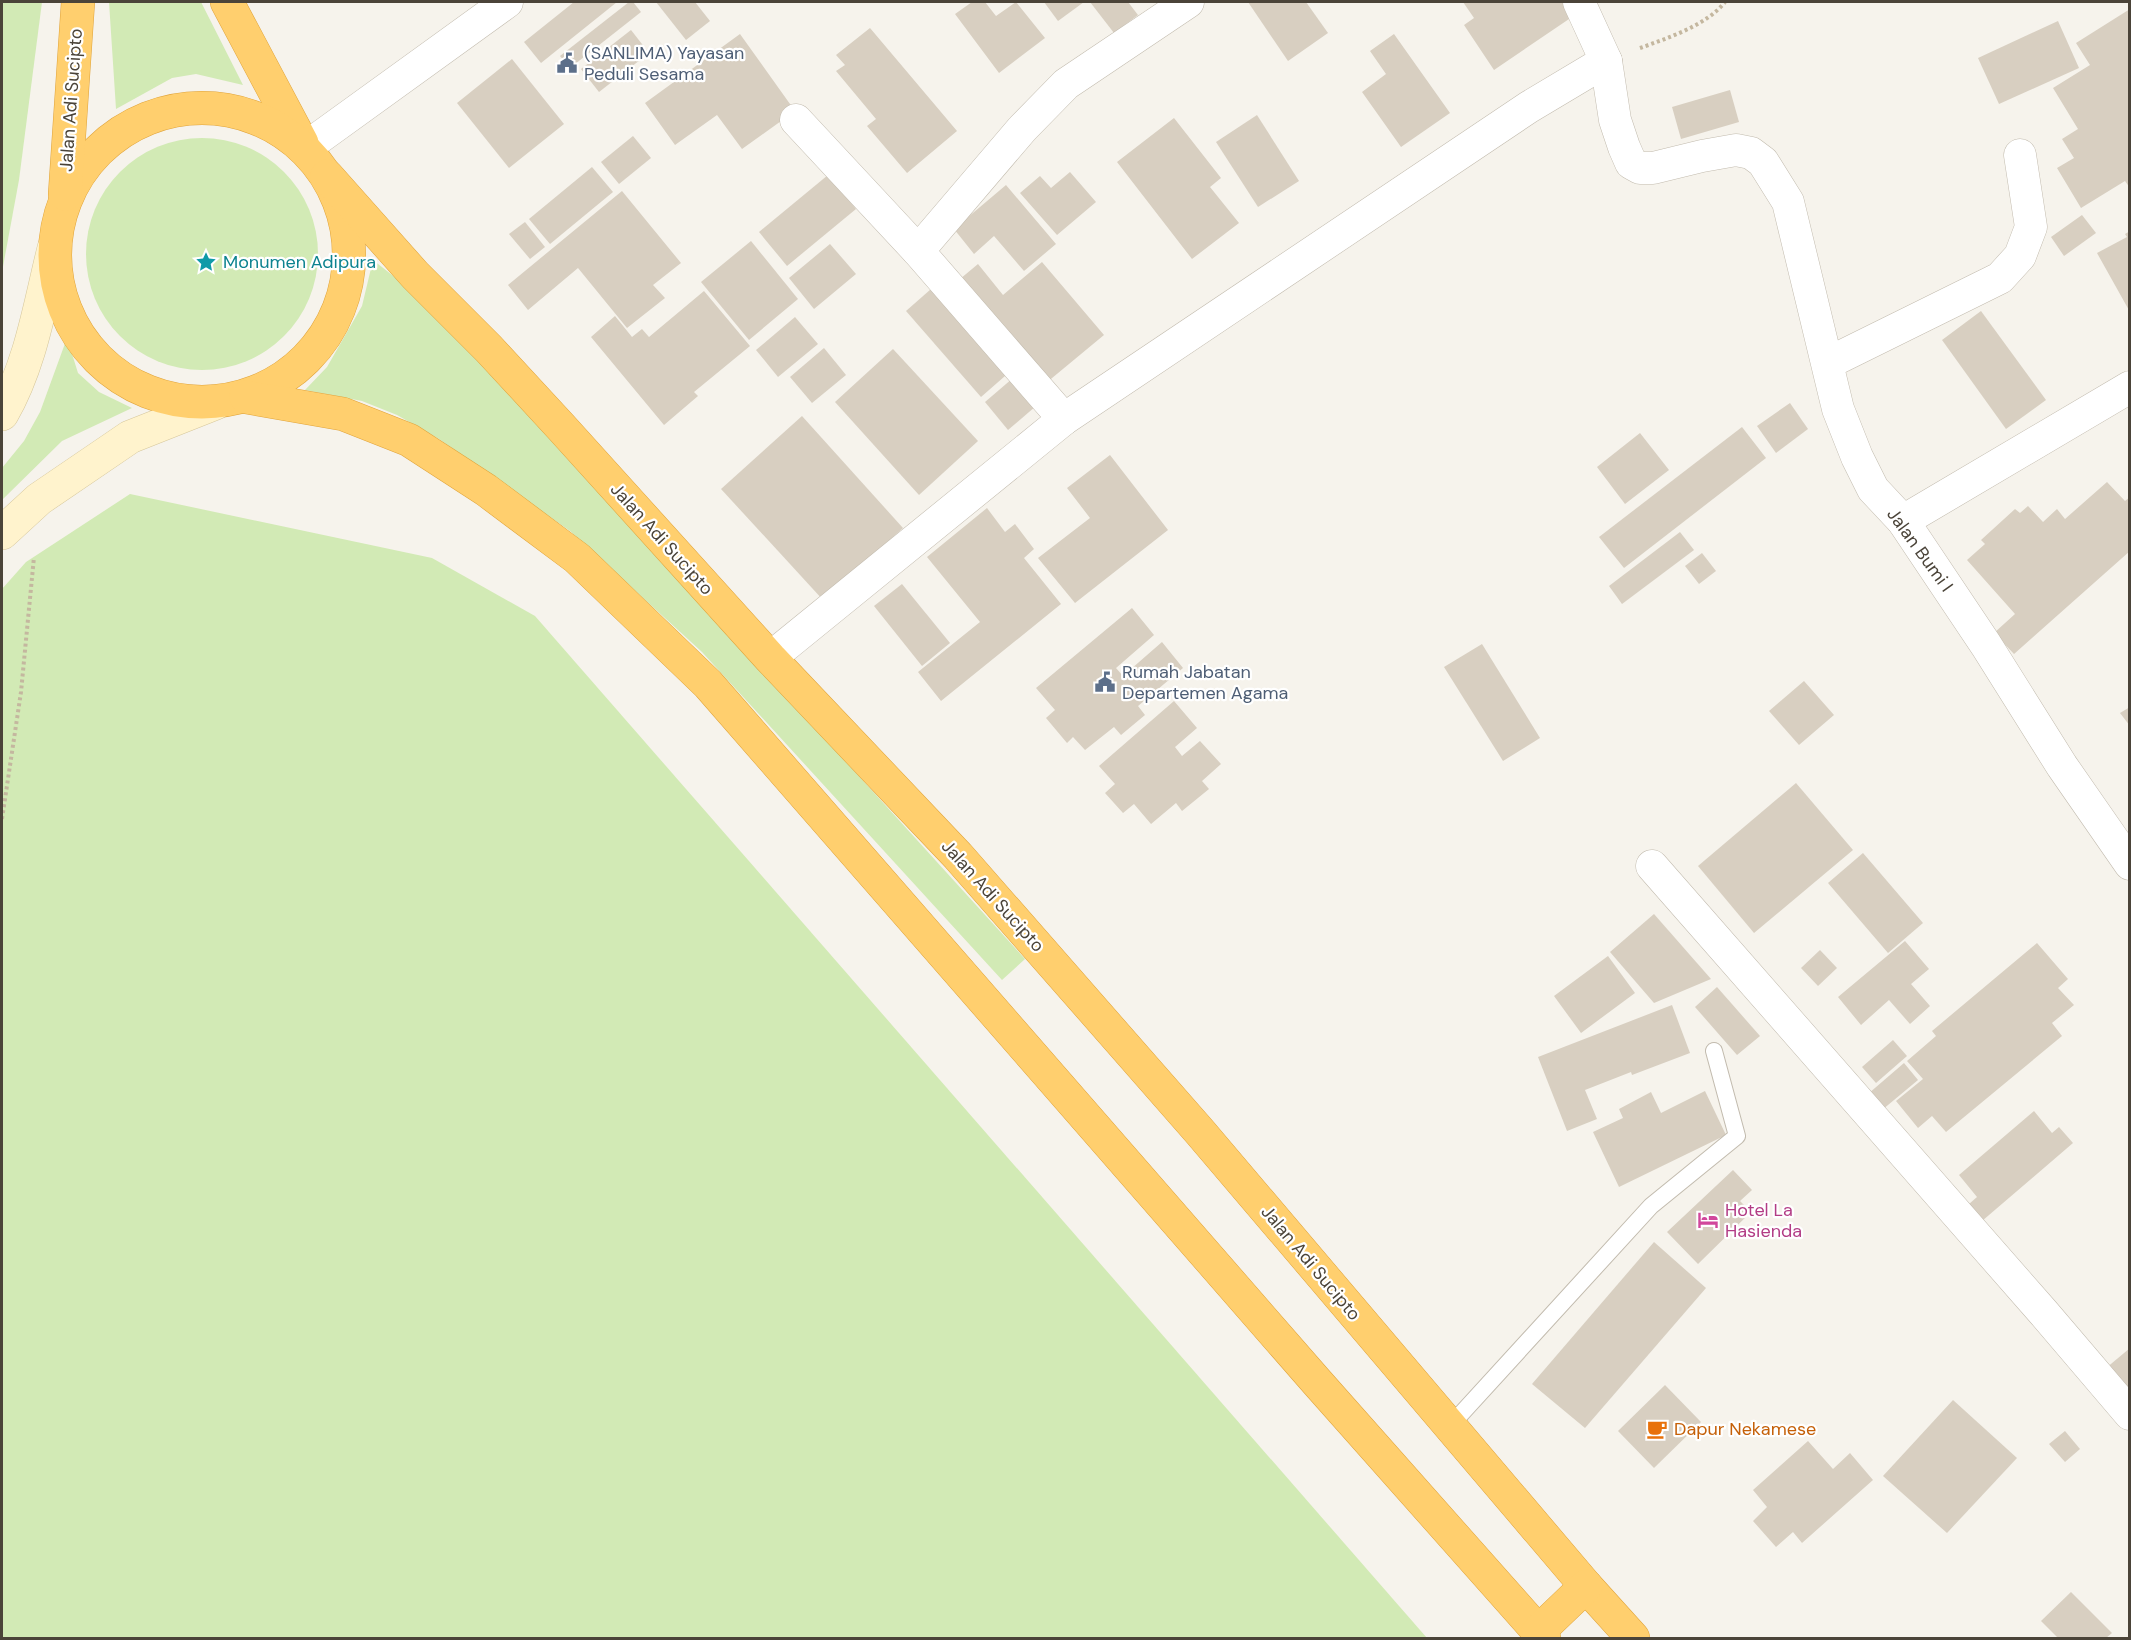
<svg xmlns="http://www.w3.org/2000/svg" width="2131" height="1640" viewBox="0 0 2131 1640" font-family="'DM Sans',sans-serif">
	<rect width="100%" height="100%" fill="#f6f3ec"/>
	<g fill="#d2eab5">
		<polygon points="2,2 42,2 19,180 2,272"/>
		<polygon points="109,2 201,2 243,85 196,74 172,78 116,109"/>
		<circle cx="202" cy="254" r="116"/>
		<polygon points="373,260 434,308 1025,959 1002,980 702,652 570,531 439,439 397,415 362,401 305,390 327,367 362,306"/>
		<polygon points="67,338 78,373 99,392 132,408 62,441 2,500 2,468 24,441 40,412"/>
		<polygon points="130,494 432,558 535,616 1427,1638 2,1638 2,589 26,562"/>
	</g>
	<g fill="#d8cfc1">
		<polygon points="574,2 617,2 541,63 524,42"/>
		<polygon points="629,2 633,2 641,12 570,68 560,56"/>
		<polygon points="656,2 695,2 710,21 686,40"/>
		<polygon points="972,2 985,2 996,16 1016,2 1045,38 999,73 955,14"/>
		<polygon points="1044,2 1084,2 1058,21"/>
		<polygon points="1090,2 1128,2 1138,15 1114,33"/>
		<polygon points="1248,2 1306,2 1328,33 1288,61"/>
		<polygon points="1463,2 1562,2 1572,17 1494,70 1464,25 1474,18"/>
		<polygon points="2130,9 2130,188 2125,181 2081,208 2057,168 2074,158 2062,139 2078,129 2053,88 2090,65 2076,43"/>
		<polygon points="2058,21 2079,68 1999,104 1978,58"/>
		<polygon points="870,28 957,131 907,173 867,126 876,119 836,71 845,65 836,55"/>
		<polygon points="631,30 649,53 599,92 581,69"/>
		<polygon points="740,34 795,111 742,149 717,115 675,145 645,103"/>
		<polygon points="1394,34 1450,113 1401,147 1362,92 1386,74 1370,51"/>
		<polygon points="512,59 564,124 509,168 457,103"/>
		<polygon points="1730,90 1739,122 1681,139 1672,107"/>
		<polygon points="1257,115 1299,181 1258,207 1216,142"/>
		<polygon points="1174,118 1221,178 1210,187 1239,223 1192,259 1117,162"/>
		<polygon points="633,136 651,158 619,184 601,162"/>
		<polygon points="592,167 613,192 550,244 529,219"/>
		<polygon points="1070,172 1096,202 1057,235 1020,193 1040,176 1051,188"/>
		<polygon points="828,175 856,209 787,266 759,232"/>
		<polygon points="1006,185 1056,244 1024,271 994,236 974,254 954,229"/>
		<polygon points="622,191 681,263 653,285 665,298 627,328 578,268 528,310 508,285"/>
		<polygon points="2082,215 2096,233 2064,256 2051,237"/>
		<polygon points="525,222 545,247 530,259 509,234"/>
		<polygon points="2130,231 2130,312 2097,253 2127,237 2125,234"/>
		<polygon points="751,241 798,299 749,340 701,282"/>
		<polygon points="830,244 856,274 814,309 789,278"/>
		<polygon points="1042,262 1104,335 1040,388 954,284 978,264 1003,295"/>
		<polygon points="939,282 1013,369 981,397 906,311"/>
		<polygon points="704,291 750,346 694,392 698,396 664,425 591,337 615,316 632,337 642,329 649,337"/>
		<polygon points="1981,311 2046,400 2006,429 1942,340"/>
		<polygon points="795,317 818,344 778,377 756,350"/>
		<polygon points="824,348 846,375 812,403 790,377"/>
		<polygon points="893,349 978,441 919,495 835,402"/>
		<polygon points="1020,372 1043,400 1008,430 985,402"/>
		<polygon points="1790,403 1808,429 1776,453 1757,426"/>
		<polygon points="802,416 903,528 823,600 721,489"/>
		<polygon points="1742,427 1766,458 1624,568 1599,537"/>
		<polygon points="1640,433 1669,470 1625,504 1597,467"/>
		<polygon points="1110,455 1168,530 1075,603 1038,558 1090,518 1067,488"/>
		<polygon points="2107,482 2125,501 2130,497 2130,551 2014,654 1994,633 2015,614 1967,560 1985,544 1981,540 2015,509 2020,513 2028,506 2043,522 2057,509 2065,519"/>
		<polygon points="987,508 1005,532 1015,524 1034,549 1024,558 1061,604 941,701 918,672 980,622 927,557"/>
		<polygon points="1680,532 1694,550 1622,604 1609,586"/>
		<polygon points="1702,553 1716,571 1699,584 1685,566"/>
		<polygon points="902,584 950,643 922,666 874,606"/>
		<polygon points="1132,608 1154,635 1116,668 1123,676 1162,642 1183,668 1138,706 1145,715 1121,735 1114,727 1085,750 1073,737 1067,743 1046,718 1055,710 1036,688"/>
		<polygon points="1482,644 1540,738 1503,761 1444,667"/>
		<polygon points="1804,681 1834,715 1799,745 1769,711"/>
		<polygon points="1174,701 1197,728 1175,747 1182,756 1200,741 1221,764 1202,781 1209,789 1182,811 1176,803 1151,824 1134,804 1123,813 1105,793 1115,784 1099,766"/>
		<polygon points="2130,707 2130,726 2120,713"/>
		<polygon points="1796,783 1853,850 1754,933 1698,866"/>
		<polygon points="1863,853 1923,923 1888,953 1828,883"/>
		<polygon points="1654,914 1711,979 1654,1003 1610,952"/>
		<polygon points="1905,941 1929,969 1911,984 1930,1006 1910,1024 1889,1000 1861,1025 1838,997"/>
		<polygon points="2037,943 2068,979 2058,988 2074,1005 2052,1023 2062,1036 1946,1132 1932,1116 1918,1128 1896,1101 1923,1079 1907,1061 1936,1036 1932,1031"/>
		<polygon points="1820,950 1837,968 1818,986 1801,968"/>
		<polygon points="1608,956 1635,993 1581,1033 1554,996"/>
		<polygon points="1717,987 1760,1036 1737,1055 1695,1007"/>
		<polygon points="1672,1005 1690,1053 1632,1075 1631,1072 1585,1090 1597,1119 1567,1131 1538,1057"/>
		<polygon points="1893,1040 1907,1056 1876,1083 1862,1067"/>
		<polygon points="1904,1063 1918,1080 1882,1110 1868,1094"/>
		<polygon points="1705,1091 1726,1135 1619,1187 1593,1132 1623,1118 1619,1109 1651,1092 1661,1113"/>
		<polygon points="2034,1111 2052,1133 2059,1127 2073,1143 1975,1227 1961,1211 1977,1197 1959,1175"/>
		<polygon points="1733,1170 1752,1190 1740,1201 1751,1212 1698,1264 1667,1232"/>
		<polygon points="1654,1242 1706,1288 1585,1428 1532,1384"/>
		<polygon points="2130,1348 2130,1385 2124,1390 2105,1369"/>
		<polygon points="1665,1385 1701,1422 1654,1468 1618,1431"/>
		<polygon points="1953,1400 2017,1458 1947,1533 1883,1476"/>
		<polygon points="2065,1431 2080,1449 2065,1462 2049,1444"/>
		<polygon points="1808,1441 1833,1469 1850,1453 1873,1480 1802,1543 1793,1532 1776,1547 1753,1521 1767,1507 1753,1490"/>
		<polygon points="2071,1592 2112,1633 2106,1638 2058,1638 2041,1621"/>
	</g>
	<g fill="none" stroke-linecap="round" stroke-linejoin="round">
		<g stroke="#c2bbae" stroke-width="18">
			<polyline id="lane" points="1450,1426 1651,1206 1737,1136 1714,1051"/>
		</g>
		<g stroke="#c2bbae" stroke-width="33">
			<g id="street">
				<polyline points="1579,2 1606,61 1615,120 1624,147 1631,163 1640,168 1653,168 1702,156 1736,150 1751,153 1763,162 1788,202 1838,409 1857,457 1873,489 1903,521 1986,645 2062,766 2130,864"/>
				<polyline points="796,120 918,251 1022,129 1066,84 1188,2"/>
				<polyline points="305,148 507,2"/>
				<polyline points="918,251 1064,419"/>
				<polyline points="1828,363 2000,278 2020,256 2031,227 2020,155"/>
				<polyline points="1903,521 2130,387"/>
				<polyline points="770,658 1064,419 1529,107 1606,61"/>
				<polyline points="1652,866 2043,1312 2130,1414"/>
			</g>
		</g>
		<g stroke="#d6c79b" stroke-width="34">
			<g id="secondary">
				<path d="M 2,414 C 31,364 40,304 54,248"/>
				<polyline points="2,533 39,499 130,437 216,403"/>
			</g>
		</g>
		<g stroke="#e0a43c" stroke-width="34">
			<g id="highway">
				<polyline points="227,2 302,143"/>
				<circle cx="202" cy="255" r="147"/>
				<polyline points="327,176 415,275 489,349 562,428 770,658 958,856 1200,1132 1586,1586 1633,1638"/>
				<polyline points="65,194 78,2"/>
				<polyline points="246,397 343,414 409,440 486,490 577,558 708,684 1316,1381 1544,1638"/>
				<polyline points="1538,1632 1586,1586"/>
			</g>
		</g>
		<g stroke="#c4b79f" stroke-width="4" stroke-dasharray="3 3" stroke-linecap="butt">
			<path d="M 1640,48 C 1668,38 1707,25 1725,2"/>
			<polyline points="2,819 21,692 34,557"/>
		</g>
		<use href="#lane" stroke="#fff" stroke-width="16"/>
		<use href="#street" stroke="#fff" stroke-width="32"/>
		<use href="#secondary" stroke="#fff3cd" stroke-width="33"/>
		<use href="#highway" stroke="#ffcf6e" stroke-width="33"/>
	</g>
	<defs>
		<g id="civic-bare" transform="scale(1.62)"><path d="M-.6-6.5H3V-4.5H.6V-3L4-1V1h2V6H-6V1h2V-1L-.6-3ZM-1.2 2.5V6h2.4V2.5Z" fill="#5c6f8a" stroke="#fff" stroke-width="2.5" paint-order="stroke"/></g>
		<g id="sight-bare" transform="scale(1.62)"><path d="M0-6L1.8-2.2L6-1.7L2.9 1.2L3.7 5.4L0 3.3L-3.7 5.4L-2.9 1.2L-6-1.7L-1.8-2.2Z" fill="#0f9aa8" stroke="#fff" stroke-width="2.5" paint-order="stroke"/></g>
		<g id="hotel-bare" transform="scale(1.62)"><path d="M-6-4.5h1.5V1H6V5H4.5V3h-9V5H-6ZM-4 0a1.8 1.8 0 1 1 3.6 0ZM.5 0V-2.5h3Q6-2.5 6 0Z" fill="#d1479c" stroke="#fff" stroke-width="2.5" paint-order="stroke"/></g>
		<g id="cafe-bare" transform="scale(1.62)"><path d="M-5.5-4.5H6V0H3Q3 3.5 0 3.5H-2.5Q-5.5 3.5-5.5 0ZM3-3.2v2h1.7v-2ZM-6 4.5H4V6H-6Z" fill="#e8710a" stroke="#fff" stroke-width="2.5" paint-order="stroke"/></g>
	</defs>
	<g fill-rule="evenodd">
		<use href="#civic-bare" x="567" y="63"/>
		<use href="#sight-bare" x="206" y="262"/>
		<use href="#civic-bare" x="1105" y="682"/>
		<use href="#hotel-bare" x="1708" y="1220"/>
		<use href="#cafe-bare" x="1657" y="1429"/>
	</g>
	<g text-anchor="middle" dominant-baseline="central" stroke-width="4.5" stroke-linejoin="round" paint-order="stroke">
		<g font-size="18" fill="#4e5e75" stroke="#fff" text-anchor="start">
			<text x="584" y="53">(SANLIMA) Yayasan<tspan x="584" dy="21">Peduli Sesama</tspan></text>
			<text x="1122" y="672">Rumah Jabatan<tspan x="1122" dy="21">Departemen Agama</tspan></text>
		</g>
		<g font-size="18" fill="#4b4439" stroke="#fff">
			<text transform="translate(71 100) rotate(-86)">Jalan Adi Sucipto</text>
			<text transform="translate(662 539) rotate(48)">Jalan Adi Sucipto</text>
			<text transform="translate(1920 550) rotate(54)">Jalan Bumi I</text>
			<text transform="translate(993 896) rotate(48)">Jalan Adi Sucipto</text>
			<text transform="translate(1311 1263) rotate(50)">Jalan Adi Sucipto</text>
		</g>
		<g font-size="18" fill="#0d838f" stroke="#fff" text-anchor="start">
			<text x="223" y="262">Monumen Adipura</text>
		</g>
		<g font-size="18" fill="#b23c85" stroke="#fff" text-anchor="start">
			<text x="1725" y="1210">Hotel La<tspan x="1725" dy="21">Hasienda</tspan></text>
		</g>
		<g font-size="18" fill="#c56008" stroke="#fff" text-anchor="start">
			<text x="1674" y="1429">Dapur Nekamese</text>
		</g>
	</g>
	<rect width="2131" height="1640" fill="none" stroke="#4b4439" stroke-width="6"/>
</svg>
